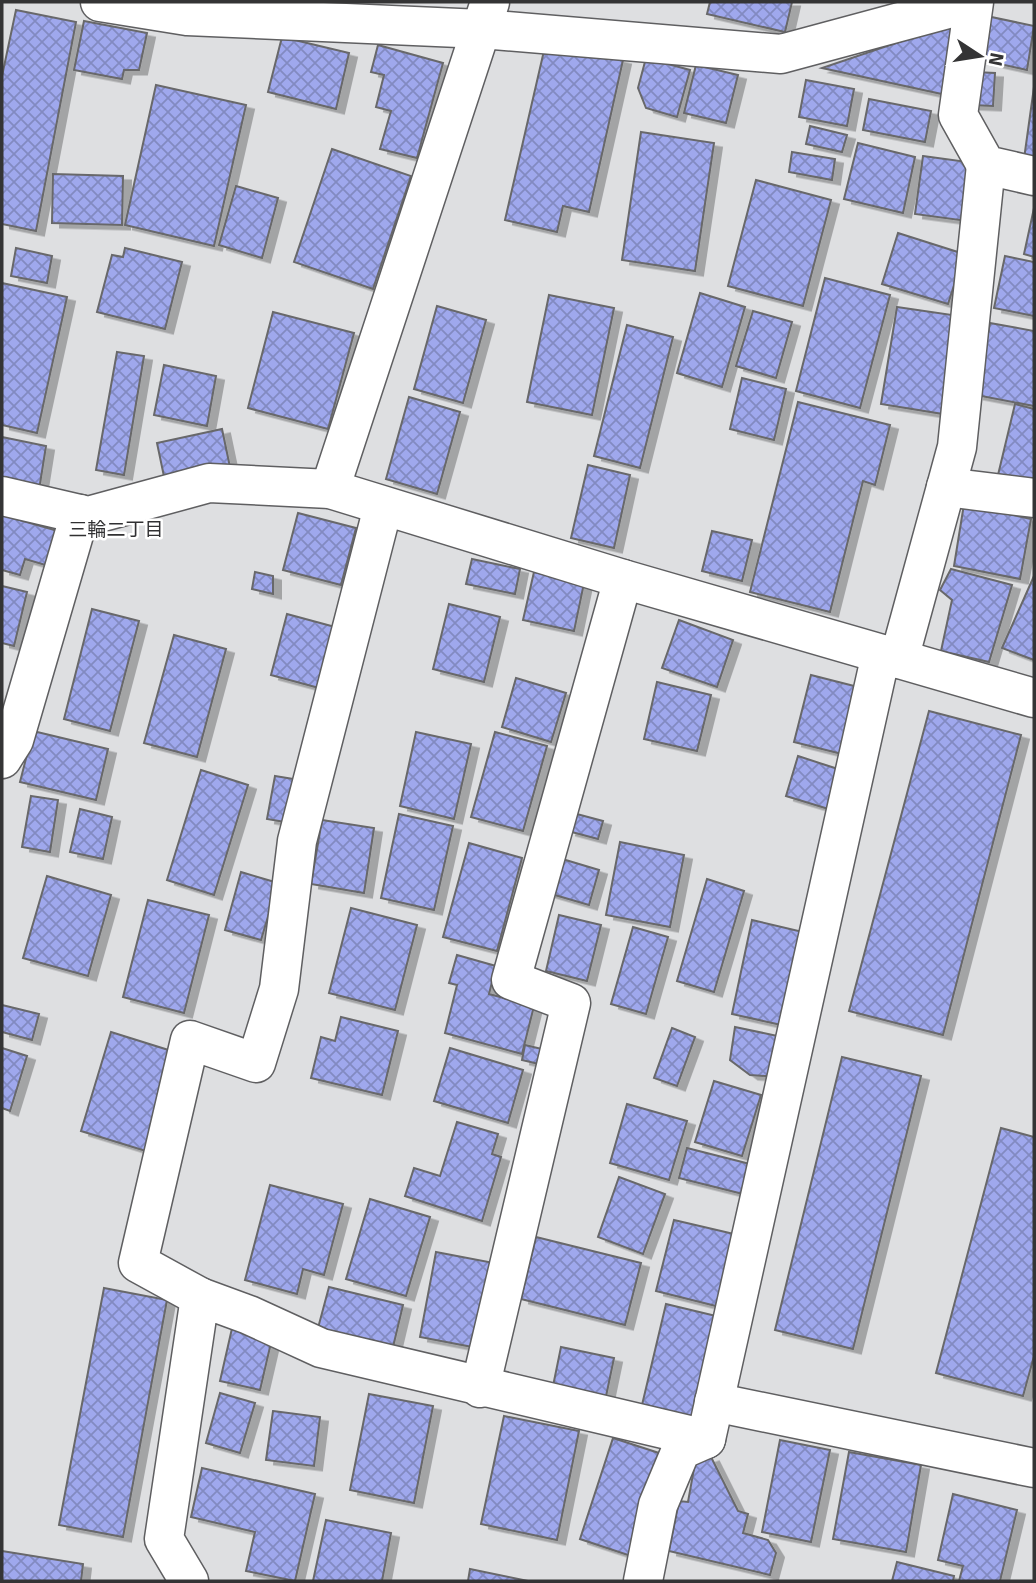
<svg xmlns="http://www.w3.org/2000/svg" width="1036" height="1583" viewBox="0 0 1036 1583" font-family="Signika,'Noto Sans JP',sans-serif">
	<defs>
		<pattern id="building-cross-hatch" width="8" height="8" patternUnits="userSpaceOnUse" patternTransform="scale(1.75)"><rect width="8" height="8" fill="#9fa8ed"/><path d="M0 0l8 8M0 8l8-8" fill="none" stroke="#828ac1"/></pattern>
		<filter id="shadow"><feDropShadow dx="8" dy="4.5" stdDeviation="0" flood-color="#0004"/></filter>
	</defs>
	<rect width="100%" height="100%" fill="#dedfe1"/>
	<g fill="url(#building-cross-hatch)" stroke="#68686a" stroke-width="2" filter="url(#shadow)">
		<polygon points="710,2 792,2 785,32 707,14"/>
		<polygon points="16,10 76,22 36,231 2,224 2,76"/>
		<polygon points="982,15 1034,26 1027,70 973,58"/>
		<polygon points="967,19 951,96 822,68"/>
		<polygon points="84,21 147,33 139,70 124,70 122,79 74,70"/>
		<polygon points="282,37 349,53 336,109 268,92"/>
		<polygon points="546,42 623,60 589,212 563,206 557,232 505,220"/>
		<polygon points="378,45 443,63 417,158 380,149 391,111 376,107 384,75 371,72"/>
		<polygon points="646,58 690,70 677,117 646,108 638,88"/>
		<polygon points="696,65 738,75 726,123 684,113"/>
		<polygon points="974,72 995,73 993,106 972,105"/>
		<polygon points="806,80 854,89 847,126 799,117"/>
		<polygon points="156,85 246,105 214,246 125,225"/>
		<polygon points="1034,87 1034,161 1024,159"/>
		<polygon points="869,99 931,111 925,142 863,130"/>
		<polygon points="810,126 847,135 842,152 806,144"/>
		<polygon points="641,132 714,143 695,271 622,260"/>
		<polygon points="858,143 915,157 903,213 844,199"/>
		<polygon points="332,149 411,176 373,289 294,262"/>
		<polygon points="792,152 835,159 832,180 789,172"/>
		<polygon points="923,156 975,163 967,221 915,214"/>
		<polygon points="53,174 123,176 122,225 52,223"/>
		<polygon points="756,180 831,200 803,306 728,286"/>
		<polygon points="236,186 278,198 262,258 219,245"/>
		<polygon points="1034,208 1034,257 1024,254"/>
		<polygon points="898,233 964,254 948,304 882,284"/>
		<polygon points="16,248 52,256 47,283 11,276"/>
		<polygon points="125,248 182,262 165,329 97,312 112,255 123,257"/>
		<polygon points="1005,256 1034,262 1034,316 994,308"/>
		<polygon points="825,278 890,295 860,408 796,391"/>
		<polygon points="2,283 67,297 37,433 2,425"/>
		<polygon points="700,293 745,307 722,387 677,373"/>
		<polygon points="549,295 614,308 592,415 527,402"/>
		<polygon points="437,306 486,320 463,403 414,389"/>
		<polygon points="897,307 959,316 943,414 881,404"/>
		<polygon points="753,311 792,322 776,378 736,366"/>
		<polygon points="273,312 354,333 328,429 248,408"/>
		<polygon points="990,323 1034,331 1034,406 976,395"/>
		<polygon points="627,325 673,337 640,468 594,456"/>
		<polygon points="117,352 144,356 124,475 96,470"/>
		<polygon points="164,365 216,376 207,426 154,415"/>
		<polygon points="742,378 786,389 774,440 730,429"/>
		<polygon points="409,397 460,412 437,494 386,479"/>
		<polygon points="798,402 890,425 875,485 863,481 830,612 750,592"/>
		<polygon points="1015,404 1034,409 1034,483 998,475"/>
		<polygon points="222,429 231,472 166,486 157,443"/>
		<polygon points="2,437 46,446 39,490 2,483"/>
		<polygon points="588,465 630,475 614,548 571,538"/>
		<polygon points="964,504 1031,519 1020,579 954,566"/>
		<polygon points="298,513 356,528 341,585 283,570"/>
		<polygon points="2,515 58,531 49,566 25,559 20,575 2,570"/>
		<polygon points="712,531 752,540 742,581 702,571"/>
		<polygon points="472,559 520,569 515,594 466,584"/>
		<polygon points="951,569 1012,585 989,662 941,651 952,600 940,590"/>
		<polygon points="255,572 273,576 273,594 252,589"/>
		<polygon points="534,572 584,583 574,631 523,620"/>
		<polygon points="1034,576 1034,660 1002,648"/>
		<polygon points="2,586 27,592 14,646 2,643"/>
		<polygon points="449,604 500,617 484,682 433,669"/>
		<polygon points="92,609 139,621 110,731 64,719"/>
		<polygon points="287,614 335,627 319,688 271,675"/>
		<polygon points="679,620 733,640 717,687 662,668"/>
		<polygon points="174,635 226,649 197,757 144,743"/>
		<polygon points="811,675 862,688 846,755 794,742"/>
		<polygon points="516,678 566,693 551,742 502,727"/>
		<polygon points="657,682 711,695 697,751 644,739"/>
		<polygon points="929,711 1021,735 943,1035 849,1011"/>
		<polygon points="33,731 108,749 96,800 20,782"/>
		<polygon points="416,732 471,744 454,819 400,806"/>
		<polygon points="495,732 547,746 523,831 471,817"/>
		<polygon points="798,756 847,772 835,811 786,796"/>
		<polygon points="201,770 248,785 214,895 167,880"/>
		<polygon points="275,776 306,781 297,824 267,819"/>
		<polygon points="31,796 58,800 50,852 22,847"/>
		<polygon points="80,809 112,817 103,859 70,852"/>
		<polygon points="573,813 603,821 598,839 568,831"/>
		<polygon points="399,814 453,826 434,910 381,898"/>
		<polygon points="322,820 374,828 364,893 311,884"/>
		<polygon points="620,842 684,855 670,927 606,915"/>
		<polygon points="469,843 522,858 497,951 443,937"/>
		<polygon points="559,858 599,870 589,905 548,893"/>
		<polygon points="241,872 278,883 261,940 225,930"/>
		<polygon points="47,876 111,895 88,976 23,958"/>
		<polygon points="707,879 744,891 714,992 677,981"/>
		<polygon points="148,900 209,915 184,1013 123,997"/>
		<polygon points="351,908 417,925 395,1010 329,993"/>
		<polygon points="559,915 601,925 587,981 546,971"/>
		<polygon points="752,920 807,933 786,1026 732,1014"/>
		<polygon points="633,927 668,937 646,1014 611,1004"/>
		<polygon points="457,955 496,966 489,994 534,1006 522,1054 445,1033 457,985 449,983"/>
		<polygon points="2,1005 39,1014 32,1040 2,1032"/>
		<polygon points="341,1017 398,1031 382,1095 311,1078 321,1037 335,1041"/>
		<polygon points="735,1027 787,1038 781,1077 750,1075 730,1060"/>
		<polygon points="672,1028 695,1037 677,1086 654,1078"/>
		<polygon points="111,1032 178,1053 149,1152 81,1131"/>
		<polygon points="525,1045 546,1050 543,1065 522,1060"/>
		<polygon points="2,1048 27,1056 10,1111 2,1108"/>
		<polygon points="450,1048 523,1070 508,1123 434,1101"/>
		<polygon points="842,1057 921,1076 853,1349 775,1330"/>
		<polygon points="714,1081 761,1095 742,1156 695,1142"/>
		<polygon points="627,1104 687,1121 669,1180 610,1163"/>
		<polygon points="457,1122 498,1134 492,1154 501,1157 482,1221 405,1196 414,1168 440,1176"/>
		<polygon points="1001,1128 1034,1137 1034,1356 1023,1396 936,1373"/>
		<polygon points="687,1148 750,1164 743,1194 679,1178"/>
		<polygon points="619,1177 665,1194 643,1254 598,1237"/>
		<polygon points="270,1185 343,1204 324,1275 303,1269 297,1294 245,1280"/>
		<polygon points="370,1199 430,1217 406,1296 346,1279"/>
		<polygon points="674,1220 734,1234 716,1306 656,1291"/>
		<polygon points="536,1237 641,1263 625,1325 521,1299"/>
		<polygon points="436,1252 499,1264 483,1349 420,1337"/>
		<polygon points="329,1287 403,1305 393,1347 318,1328"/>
		<polygon points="104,1288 167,1300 123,1537 59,1525"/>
		<polygon points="666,1304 716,1316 692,1417 642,1405"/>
		<polygon points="233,1324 273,1334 260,1390 220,1381"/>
		<polygon points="561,1347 614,1358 605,1401 552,1391"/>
		<polygon points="220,1393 255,1403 240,1453 206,1443"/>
		<polygon points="369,1394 433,1406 414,1503 350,1490"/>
		<polygon points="273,1411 320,1417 314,1466 266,1460"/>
		<polygon points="504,1416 579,1431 557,1540 481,1524"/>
		<polygon points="613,1438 665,1455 631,1556 580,1539"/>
		<polygon points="780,1440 830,1450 811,1542 762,1532"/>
		<polygon points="849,1452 921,1465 906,1552 833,1539"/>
		<polygon points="711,1457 738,1511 748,1514 743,1533 768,1540 776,1553 770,1575 669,1551 679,1501 688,1502 695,1463"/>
		<polygon points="202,1468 315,1494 295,1581 246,1571 255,1532 191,1517"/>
		<polygon points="953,1494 1017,1510 1000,1581 959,1581 963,1566 938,1560"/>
		<polygon points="326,1520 391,1533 382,1581 313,1581"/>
		<polygon points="2,1551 83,1564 81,1581 2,1581"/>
		<polygon points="897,1562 954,1576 953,1581 892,1581"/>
		<polygon points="470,1569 528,1581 468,1581"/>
	</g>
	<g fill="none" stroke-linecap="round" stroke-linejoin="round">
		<g stroke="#5f5f61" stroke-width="41">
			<g id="minor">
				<polyline points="100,2 187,16 482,29 781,54 974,2 958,115 986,165 1034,176"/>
				<polyline points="946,487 1034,498"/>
				<polyline points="330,489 490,2"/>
				<polyline points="2,496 88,516 209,483 330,489 623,579 1034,698"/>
				<polyline points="899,659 957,447 986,165"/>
				<polyline points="2,759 14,740 80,514"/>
				<polyline points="200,1297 138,1263 190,1040 256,1063 279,989 297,841 383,507"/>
				<polyline points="480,1388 571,1003 511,980 623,579"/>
				<polyline points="714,1402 1034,1468"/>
				<polyline points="189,1581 164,1539 200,1297 249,1315 321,1348 706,1439"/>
				<polyline points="643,1581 658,1505 681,1450 706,1439 881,654"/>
			</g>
		</g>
		<use href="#minor" stroke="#fff" stroke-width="38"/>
	</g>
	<g text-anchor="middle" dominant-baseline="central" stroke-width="5" stroke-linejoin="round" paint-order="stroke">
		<g font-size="19" fill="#303032" stroke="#fff">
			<text x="116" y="530">三輪二丁目</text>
		</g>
	</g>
	<rect width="1036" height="1583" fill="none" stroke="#343435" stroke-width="7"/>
	<g transform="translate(980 56) rotate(102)" stroke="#ffffff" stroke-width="5" paint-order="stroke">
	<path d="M0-5L12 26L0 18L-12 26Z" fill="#343435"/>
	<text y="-10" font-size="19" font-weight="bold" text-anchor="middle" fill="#343435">N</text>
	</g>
</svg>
